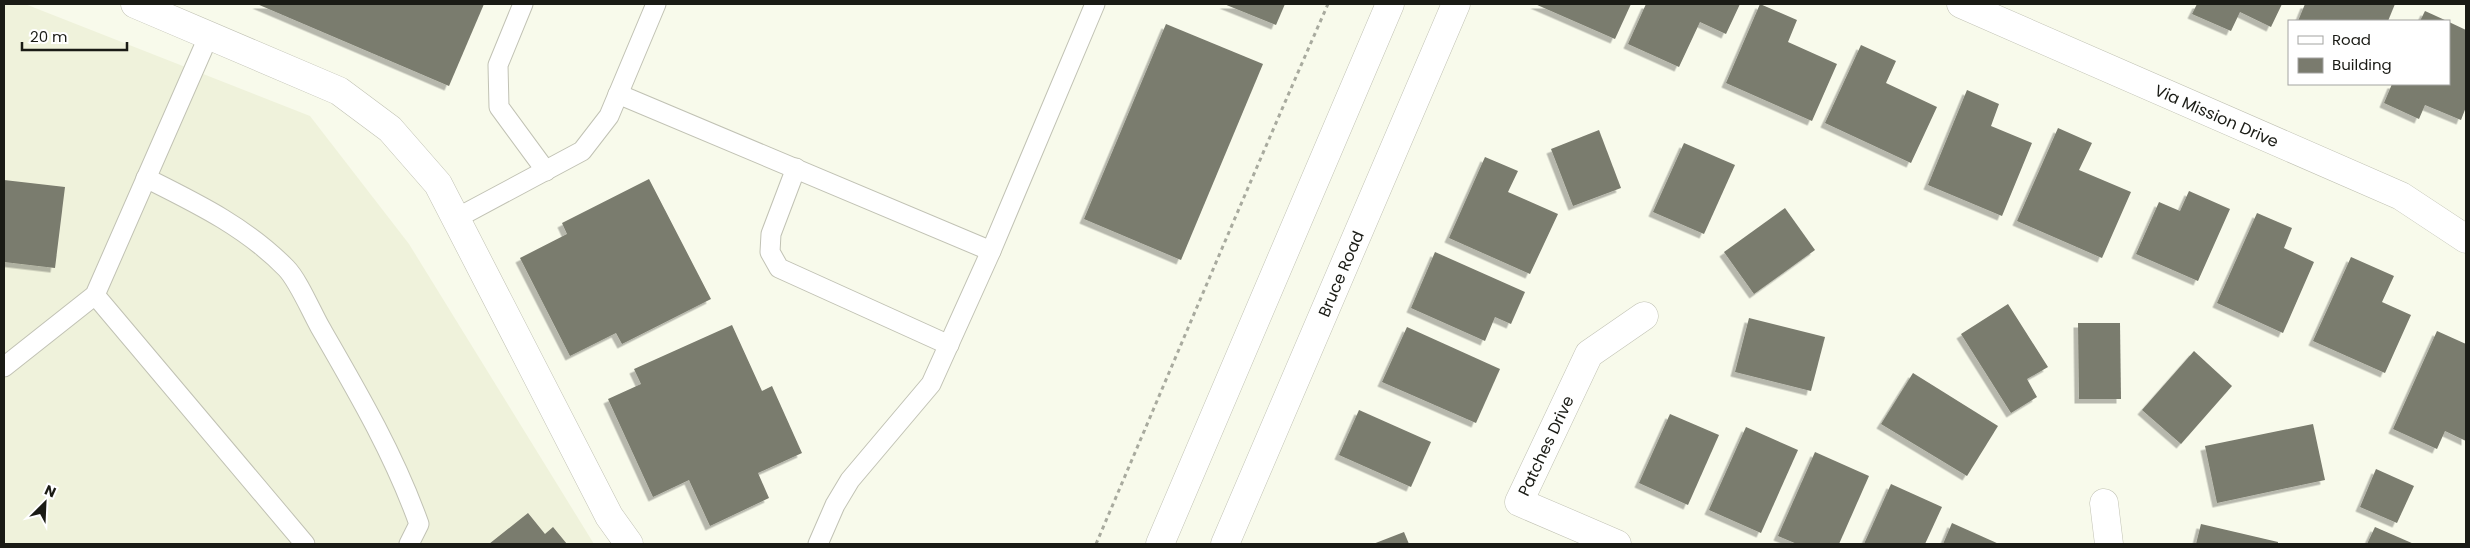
<svg xmlns="http://www.w3.org/2000/svg" width="2470" height="548" viewBox="0 0 2470 548" font-family="Poppins,sans-serif">
	<defs>
		<filter id="shadow"><feDropShadow dx="-4.5" dy="4.5" stdDeviation="0" flood-color="#0004"/></filter>
	</defs>
	<rect width="100%" height="100%" fill="#f8faeb"/>
	<polygon fill="#eff2db" points="4,4 25,4 310,116 409,244 594,544 4,544"/>
	<g fill="#7a7b6e" filter="url(#shadow)">
		<polygon points="257,4 484,4 449,86"/>
		<polygon points="1224,4 1285,4 1276,25"/>
		<polygon points="1535,4 1631,4 1615,39"/>
		<polygon points="1646,4 1740,4 1726,34 1700,22 1679,67 1628,44"/>
		<polygon points="1760,4 1797,20 1788,42 1837,64 1812,121 1726,83"/>
		<polygon points="2197,4 2282,4 2271,27 2240,12 2231,31 2192,14"/>
		<polygon points="2305,4 2395,4 2388,21 2298,21"/>
		<polygon points="2425,11 2447,21 2420,21"/>
		<polygon points="2449,22 2466,30 2466,107 2461,120 2425,105 2419,119 2384,103 2392,84 2449,84"/>
		<polygon points="1166,24 1263,64 1181,260 1084,219"/>
		<polygon points="1861,45 1896,61 1886,83 1937,107 1911,163 1825,123"/>
		<polygon points="1967,90 1999,104 1991,126 2032,143 2002,216 1928,185"/>
		<polygon points="2058,128 2092,143 2079,170 2131,192 2102,258 2017,221"/>
		<polygon points="1599,130 1621,188 1573,206 1551,149"/>
		<polygon points="1684,143 1735,165 1704,234 1653,212"/>
		<polygon points="1485,157 1518,171 1508,192 1558,214 1530,274 1449,238"/>
		<polygon points="649,179 711,299 622,344 616,333 570,356 520,258 567,234 562,223"/>
		<polygon points="4,180 65,187 55,268 4,262"/>
		<polygon points="2189,191 2230,209 2198,281 2136,254 2159,202 2180,211"/>
		<polygon points="1785,208 1815,250 1754,294 1724,252"/>
		<polygon points="2257,213 2292,228 2284,248 2314,262 2283,333 2217,303"/>
		<polygon points="1435,252 1525,292 1511,324 1495,317 1485,341 1411,308"/>
		<polygon points="2351,257 2394,276 2382,302 2411,315 2385,373 2313,341"/>
		<polygon points="2008,304 2048,367 2027,379 2037,397 2011,413 1961,334"/>
		<polygon points="1749,318 1825,337 1811,391 1735,372"/>
		<polygon points="2078,323 2120,323 2121,399 2079,399"/>
		<polygon points="732,325 762,391 772,386 802,453 758,473 769,498 710,526 689,480 653,497 608,399 641,384 634,369"/>
		<polygon points="1407,327 1500,369 1476,423 1382,382"/>
		<polygon points="2437,331 2466,344 2466,441 2445,431 2437,449 2393,429"/>
		<polygon points="2194,351 2232,386 2181,444 2142,410"/>
		<polygon points="1913,373 1998,426 1967,476 1881,424"/>
		<polygon points="1359,410 1431,442 1411,487 1339,455"/>
		<polygon points="1670,414 1719,435 1688,505 1639,483"/>
		<polygon points="2313,424 2325,480 2217,503 2205,446"/>
		<polygon points="1746,427 1798,450 1761,533 1709,510"/>
		<polygon points="1815,452 1869,476 1839,544 1797,544 1778,536"/>
		<polygon points="2376,469 2414,486 2397,523 2360,507"/>
		<polygon points="1891,484 1942,507 1925,544 1864,544"/>
		<polygon points="528,513 545,534 553,527 567,544 489,544"/>
		<polygon points="1952,523 1999,544 1943,544"/>
		<polygon points="2201,524 2278,542 2278,544 2196,544"/>
		<polygon points="2375,527 2414,544 2367,544"/>
		<polygon points="1404,532 1409,544 1373,544"/>
	</g>
	<g fill="none" stroke-linecap="round" stroke-linejoin="round">
		<g stroke="#c1c2b4" stroke-width="21">
			<g id="service">
				<polyline points="523,4 498,65 499,107 546,171"/>
				<polyline points="618,94 991,251"/>
				<polyline points="796,168 771,234 770,252 779,268 949,345"/>
				<path d="M 146,178 C 196,203 246,227 286,268 C 298,280 311,311 320,327 C 357,391 394,454 419,524 L 409,544"/>
				<polyline points="455,219 582,151 609,116 656,4"/>
				<polyline points="95,295 305,544"/>
				<polyline points="4,367 95,295 209,35"/>
				<polyline points="818,544 835,505 850,480 931,384 991,251 1095,4"/>
			</g>
		</g>
		<g stroke="#c1c2b4" stroke-width="29">
			<g id="minor">
				<polyline points="135,4 339,91 390,129 438,184 609,516 629,544"/>
				<path id="s1" d="M 1961,4 L 2401,196 L 2466,239"/>
				<polyline points="2104,503 2109,544"/>
				<path id="s2" d="M 1617,544 L 1519,502 L 1589,354 L 1644,316"/>
			</g>
		</g>
		<g stroke="#c1c2b4" stroke-width="29">
			<g id="tertiary">
				<polyline points="1160,544 1390,4"/>
				<path id="s3" d="M 1225,544 L 1456,4"/>
			</g>
		</g>
		<path stroke="#a8aa9e" stroke-width="3" stroke-dasharray="4 4" stroke-linecap="butt" d="M 1096,544 C 1173,364 1249,183 1328,4"/>
		<use href="#service" stroke="#fff" stroke-width="19"/>
		<use href="#minor" stroke="#fff" stroke-width="28"/>
		<use href="#tertiary" stroke="#fff" stroke-width="28"/>
	</g>
	<g text-anchor="middle" dominant-baseline="central" stroke-width="4" stroke-linejoin="round" paint-order="stroke">
		<g font-size="16" fill="#1a1b15" stroke="#fff">
			<text stroke="none"><textPath href="#s1" startOffset="279">Via Mission Drive</textPath></text>
			<text stroke="none"><textPath href="#s3" startOffset="294">Bruce Road</textPath></text>
			<text stroke="none"><textPath href="#s2" startOffset="169">Patches Drive</textPath></text>
		</g>
	</g>
	<rect width="2470" height="548" fill="none" stroke="#1a1b15" stroke-width="10"/>
	<rect x="2288" y="20" width="162" height="65" fill="#ffffff" stroke="#a3a4a1"/>
	<rect x="2298" y="36" width="25" height="8" fill="#ffffff" stroke="#a3a4a1"/>
	<text x="2332" y="45" font-size="15" fill="#1a1b15">Road</text>
	<rect x="2298" y="58" width="25" height="15" fill="#7a7b6e" stroke="#a3a4a1"/>
	<text x="2332" y="70" font-size="15" fill="#1a1b15">Building</text>
	<g transform="translate(45 503) rotate(24)" stroke="#ffffff" stroke-width="4" paint-order="stroke">
	<path d="M0-4L9 19L0 12L-9 19Z" fill="#1a1b15"/>
	<text y="-8" font-size="14" font-weight="bold" text-anchor="middle" fill="#1a1b15">N</text>
	</g>
	<path d="M22 42v8h105v-8" fill="none" stroke="#1a1b15" stroke-width="2.5"/>
	<text x="30" y="42" font-size="15" fill="#1a1b15" stroke="#ffffff" stroke-width="4" paint-order="stroke">20 m</text>
</svg>
